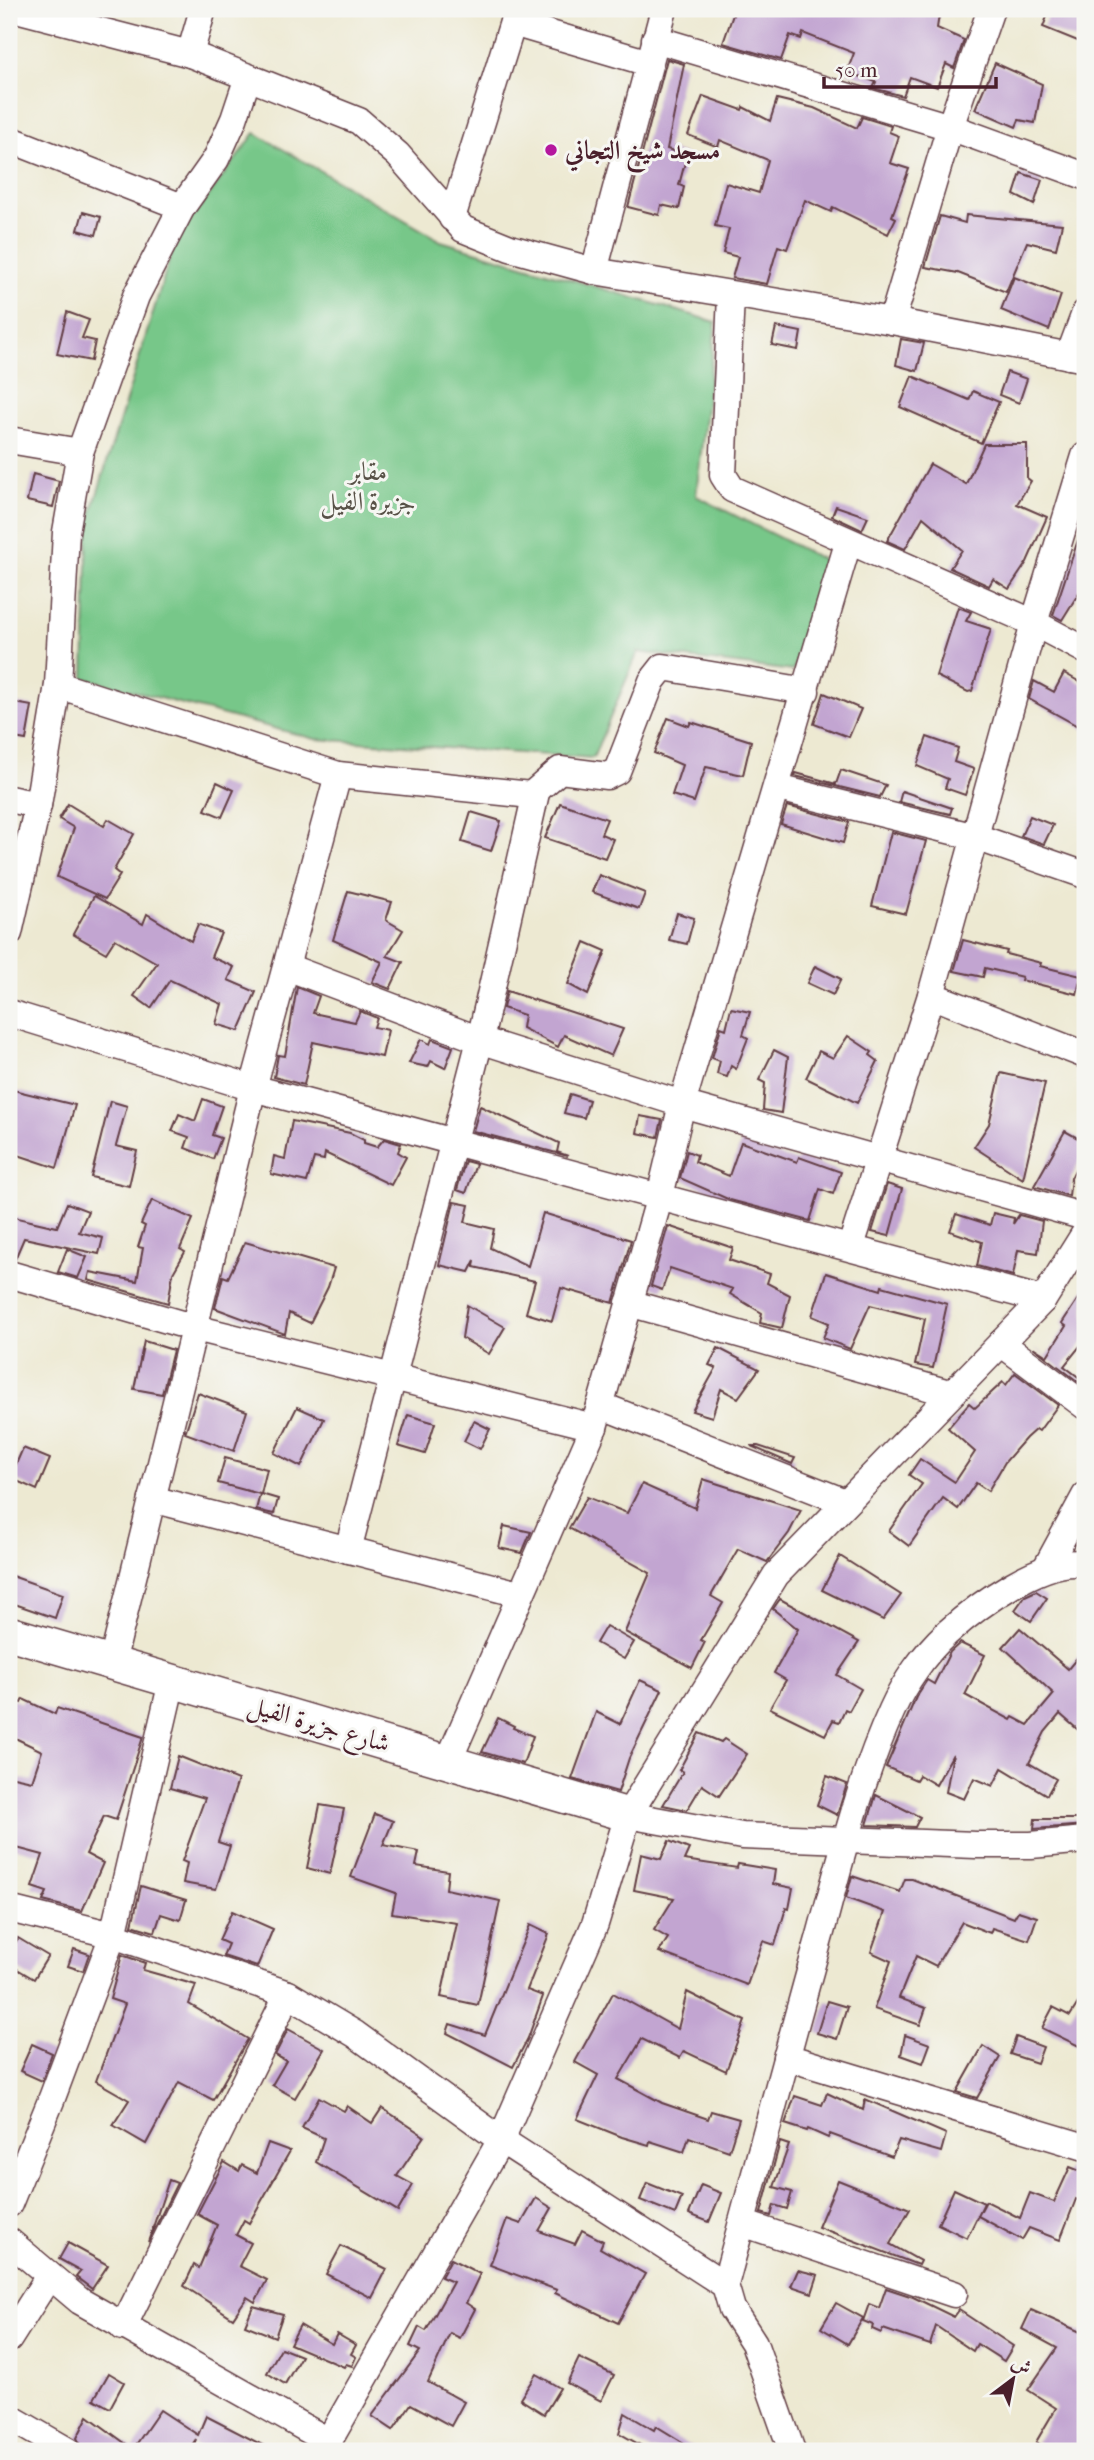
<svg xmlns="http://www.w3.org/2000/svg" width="1094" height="2460" viewBox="0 0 1094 2460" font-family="'IM FELL French Canon',Amiri,serif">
	<rect width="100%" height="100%" fill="#f6f6f2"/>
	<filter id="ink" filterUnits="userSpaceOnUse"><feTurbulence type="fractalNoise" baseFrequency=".0143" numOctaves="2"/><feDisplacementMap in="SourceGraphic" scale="14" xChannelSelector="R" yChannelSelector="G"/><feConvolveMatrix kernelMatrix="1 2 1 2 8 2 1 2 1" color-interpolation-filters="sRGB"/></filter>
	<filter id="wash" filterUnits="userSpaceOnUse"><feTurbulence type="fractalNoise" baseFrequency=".00686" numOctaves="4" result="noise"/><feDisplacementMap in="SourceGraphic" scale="28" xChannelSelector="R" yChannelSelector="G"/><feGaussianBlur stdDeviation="1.57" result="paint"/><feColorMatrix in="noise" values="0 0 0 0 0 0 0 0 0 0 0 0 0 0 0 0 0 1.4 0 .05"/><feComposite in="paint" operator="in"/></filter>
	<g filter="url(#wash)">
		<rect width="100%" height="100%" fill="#ede9d2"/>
		<polygon fill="#77c789" stroke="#60735a" stroke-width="2" points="255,133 441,241 716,322 696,496 826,561 793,671 638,652 593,758 315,739 84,678 88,524 175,241"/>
		<g id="blocks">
			<g fill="#c2a5d1">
				<polygon points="735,9 940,9 937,28 964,40 954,68 946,64 937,87 910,77 903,96 873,88 876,82 847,72 854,53 803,33 801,39 790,35 781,60 723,43"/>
				<polygon points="1050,9 1085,9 1085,44 1043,27"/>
				<polygon points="667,59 684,64 667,149 687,155 679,185 684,187 679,209 661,205 659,215 628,207"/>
				<polygon points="995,63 1042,84 1035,123 1019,120 1016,127 975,109"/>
				<polygon points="703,96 742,110 743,107 770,121 777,99 814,108 857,128 862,117 891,126 889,132 899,136 890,163 909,169 892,216 896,218 888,234 833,207 831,212 805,200 787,249 778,246 767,284 732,278 738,257 723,253 729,229 715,226 726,183 759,193 768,160 720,140 718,147 688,135"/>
				<polygon points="1021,173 1042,180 1034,205 1014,195"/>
				<polygon points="83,212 101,217 96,235 78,230"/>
				<polygon points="966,215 1062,224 1056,249 1027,242 1006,292 958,273 925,267 940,216 965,223"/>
				<polygon points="1014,277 1061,295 1049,330 1001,310"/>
				<polygon points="67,312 89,320 82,338 95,341 91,361 57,354"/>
				<polygon points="776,327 801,332 798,350 772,345"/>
				<polygon points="901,339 924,343 917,371 896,365"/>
				<polygon points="1007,372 1027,379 1019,403 999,395"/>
				<polygon points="912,376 969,400 973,391 999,402 981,443 900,407"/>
				<polygon points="984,444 1027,444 1027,478 1031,481 1017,504 1047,517 1027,562 1009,589 993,579 989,586 950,568 962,550 923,517 905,549 887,541 930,464 966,484"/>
				<polygon points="33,474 59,481 53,507 27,501"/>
				<polygon points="836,506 868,517 862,530 832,516"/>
				<polygon points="1085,519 1085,583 1062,620 1053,615"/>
				<polygon points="958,607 971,612 966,621 991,629 972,691 968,692 936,676"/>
				<polygon points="1064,673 1085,685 1085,730 1029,699 1034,681 1054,692"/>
				<polygon points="824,693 861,709 849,737 814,724"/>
				<polygon points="9,702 32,706 26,740 9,737"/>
				<polygon points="668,718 689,726 691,722 751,741 743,775 706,767 694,802 672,795 682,765 654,753"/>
				<polygon points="927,737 958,748 954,762 974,769 965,795 945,788 948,779 917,766"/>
				<polygon points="841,770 886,785 880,797 795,776 796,773 836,784"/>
				<polygon points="217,782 234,790 222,817 205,810"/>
				<polygon points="902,791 952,808 950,814 899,802"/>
				<polygon points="560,803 607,819 601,834 613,839 605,858 545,838"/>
				<polygon points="68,804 104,826 108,819 134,834 114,870 120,875 105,899 57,877 74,828 59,819"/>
				<polygon points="787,806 849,822 843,843 781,824"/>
				<polygon points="471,812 501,821 491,851 462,842"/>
				<polygon points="1030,816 1053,825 1044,844 1021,836"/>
				<polygon points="891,832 926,841 906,914 872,906"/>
				<polygon points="599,875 645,893 639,909 592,892"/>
				<polygon points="348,891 392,902 386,920 403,930 387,956 403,962 390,989 372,982 382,962 333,940"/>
				<polygon points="94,896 143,924 147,914 191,941 198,924 221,933 211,957 234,967 228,980 256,992 239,1031 216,1024 222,1004 170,980 151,1008 134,996 157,963 115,939 106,953 73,934"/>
				<polygon points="677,913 694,918 687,944 669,940"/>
				<polygon points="963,940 1007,951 1006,954 1041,963 1040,966 1081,976 1077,994 1021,980 1022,977 985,968 983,977 954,971"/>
				<polygon points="585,942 606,951 588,995 568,984"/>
				<polygon points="815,966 841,979 833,995 807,983"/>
				<polygon points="297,987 319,996 313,1013 355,1022 360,1011 377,1018 374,1027 388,1030 382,1057 313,1042 304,1085 274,1077 278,1055 285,1056"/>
				<polygon points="507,991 623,1029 611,1056 564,1035 558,1047 522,1028 524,1015 503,1008"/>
				<polygon points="731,1008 750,1012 743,1035 748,1038 736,1069 731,1066 727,1077 717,1074 720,1061 712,1058 721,1027 726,1029"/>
				<polygon points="848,1036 872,1052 870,1055 878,1061 857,1103 806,1078 819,1051 833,1058"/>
				<polygon points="421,1039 430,1044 432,1039 453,1047 445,1068 431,1061 428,1067 409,1063"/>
				<polygon points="774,1050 788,1057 781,1113 763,1110 765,1083 759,1080"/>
				<polygon points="1001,1073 1045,1083 1023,1179 974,1147 989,1124"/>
				<polygon points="9,1089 75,1105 57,1168 9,1152"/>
				<polygon points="570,1094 589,1100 584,1118 564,1113"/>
				<polygon points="203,1099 222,1106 212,1135 221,1138 213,1159 185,1148 189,1137 172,1131 179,1114 195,1121"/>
				<polygon points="110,1101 127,1106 116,1146 137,1151 129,1186 91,1177"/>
				<polygon points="480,1106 559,1143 557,1152 568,1156 473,1131"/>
				<polygon points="640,1116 662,1120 658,1137 637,1133"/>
				<polygon points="292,1121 350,1133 364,1140 364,1143 377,1147 384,1139 401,1144 398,1152 406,1157 391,1185 325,1153 324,1160 314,1158 307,1182 271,1174 274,1156 285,1159"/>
				<polygon points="1065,1131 1085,1142 1085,1150 1071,1178 1069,1196 1034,1186"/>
				<polygon points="741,1142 797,1162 799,1157 841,1172 833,1194 820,1189 810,1221 730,1200 680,1178 687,1151 697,1155 695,1162 729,1176"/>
				<polygon points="465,1161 476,1164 466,1193 457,1190"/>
				<polygon points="887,1184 902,1189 889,1236 872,1232"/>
				<polygon points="152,1200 193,1219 180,1249 185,1252 173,1273 168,1303 88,1280 90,1272 137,1281 143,1248 138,1247 145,1226 141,1224"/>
				<polygon points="454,1202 469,1205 465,1222 494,1229 490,1248 528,1266 543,1213 631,1240 613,1303 561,1288 552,1321 526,1313 535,1281 474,1267 475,1260 469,1272 439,1265"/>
				<polygon points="67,1203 88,1211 79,1232 103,1238 99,1254 24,1238 15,1259 9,1259 9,1216 57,1227"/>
				<polygon points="993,1213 1014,1218 1013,1224 1019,1215 1042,1221 1038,1253 1018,1250 1013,1276 977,1266 982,1242 950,1231 956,1214 990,1225"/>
				<polygon points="668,1226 733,1248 729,1260 770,1274 767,1283 790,1295 782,1328 760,1323 762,1313 730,1294 733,1289 670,1268 662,1290 651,1286"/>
				<polygon points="245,1242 334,1268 328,1287 310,1323 289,1313 285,1334 215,1308 223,1276 228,1278"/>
				<polygon points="67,1249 87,1257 78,1278 58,1272"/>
				<polygon points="826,1273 881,1290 882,1286 947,1304 933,1368 915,1365 925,1319 870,1305 850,1349 823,1338 829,1323 812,1316"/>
				<polygon points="1085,1288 1085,1340 1064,1366 1085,1382 1085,1387 1033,1347 1047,1356 1066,1326 1062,1323"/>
				<polygon points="467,1305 505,1327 489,1354 462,1338"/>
				<polygon points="144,1341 173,1350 162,1394 134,1389"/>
				<polygon points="718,1348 759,1369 738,1398 721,1389 712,1417 692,1411 716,1368 709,1365"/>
				<polygon points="1015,1373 1058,1405 1039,1431 1036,1429 1026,1438 1005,1462 988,1491 976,1483 958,1509 943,1498 909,1546 889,1531 922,1484 909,1475 920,1459 955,1482 975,1452 948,1428 969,1403 975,1408 1003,1382 1006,1385"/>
				<polygon points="198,1393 247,1411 234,1451 185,1433"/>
				<polygon points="297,1407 324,1419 301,1467 274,1453"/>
				<polygon points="408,1415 435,1423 425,1454 398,1446"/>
				<polygon points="474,1421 490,1429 480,1449 464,1441"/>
				<polygon points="751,1446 758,1446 795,1458 792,1464"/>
				<polygon points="23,1448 50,1459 37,1490 10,1478"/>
				<polygon points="225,1458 267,1469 261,1494 278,1499 274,1514 256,1510 260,1494 218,1483"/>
				<polygon points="703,1479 801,1510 789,1533 767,1562 738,1549 711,1596 723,1603 701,1640 705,1642 692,1668 625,1632 650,1573 569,1528 587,1497 627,1513 642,1484 695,1508"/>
				<polygon points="504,1526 531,1532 522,1553 499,1548"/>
				<polygon points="840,1556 901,1595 883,1620 822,1590"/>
				<polygon points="9,1575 63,1594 55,1618 9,1602"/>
				<polygon points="1036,1591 1047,1598 1031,1621 1015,1610 1025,1596"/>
				<polygon points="780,1599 859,1642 837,1675 861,1689 849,1711 845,1709 839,1722 833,1720 825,1735 770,1708 786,1680 774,1673 798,1629 773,1609"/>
				<polygon points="606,1626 634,1642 624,1659 596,1643"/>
				<polygon points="1020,1628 1068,1669 1085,1648 1085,1736 1060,1714 1045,1732 1029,1763 1056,1779 1047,1795 1002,1768 993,1786 974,1778 964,1799 946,1792 953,1754 936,1785 919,1775 916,1780 886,1767 916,1697 927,1680 934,1684 950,1652 960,1643 985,1655 965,1695 1011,1720 1013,1717 1028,1725 1054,1694 1003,1647"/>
				<polygon points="640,1680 662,1690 629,1758 618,1792 572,1779 596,1712 620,1724"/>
				<polygon points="9,1698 21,1703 23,1699 55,1714 57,1708 143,1737 116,1820 104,1816 86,1854 103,1863 82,1911 43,1901 47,1892 32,1887 43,1855 9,1846 9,1776 32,1781 42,1751 9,1735"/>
				<polygon points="498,1718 514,1726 513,1728 533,1736 523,1764 482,1752"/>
				<polygon points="699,1733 721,1742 724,1739 747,1754 719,1796 702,1785 687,1810 663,1805 683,1772 679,1770"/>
				<polygon points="178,1756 238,1780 218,1842 230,1846 216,1889 183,1883 187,1863 182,1861 205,1798 170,1788"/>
				<polygon points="827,1776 847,1784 837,1815 817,1805"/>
				<polygon points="876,1795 920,1817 915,1827 867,1825"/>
				<polygon points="320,1805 344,1809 330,1874 307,1868"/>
				<polygon points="375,1814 393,1821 383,1845 419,1852 416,1866 448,1871 446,1889 500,1901 478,2005 441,1997 457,1923 392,1913 396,1893 351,1877"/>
				<polygon points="1035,1819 1085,1819 1085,1825 1034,1829"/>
				<polygon points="669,1841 689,1849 684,1860 737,1868 738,1864 775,1870 773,1884 793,1888 789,1909 786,1908 775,1945 763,1941 747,1985 659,1952 668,1938 654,1930 674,1898 634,1890 641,1854 661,1859"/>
				<polygon points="852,1876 900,1892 905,1879 912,1879 1014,1918 1018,1911 1037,1917 1029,1940 992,1928 990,1933 962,1922 936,1966 916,1956 899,1998 926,2008 920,2025 874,2009 891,1961 871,1952 885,1912 846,1898"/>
				<polygon points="141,1886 186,1900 180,1920 161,1914 155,1932 132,1925"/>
				<polygon points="232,1911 273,1929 257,1967 223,1956 228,1944 219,1940"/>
				<polygon points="530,1925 549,1934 527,1990 543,1996 528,2038 513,2067 447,2033 450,2024 485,2035"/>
				<polygon points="18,1938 48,1956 34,1979 9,1964 9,1954"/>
				<polygon points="74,1949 89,1954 83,1971 68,1966"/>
				<polygon points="122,1955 145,1963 143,1970 196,1985 189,2004 248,2039 213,2100 179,2082 146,2144 113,2125 129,2100 96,2081 125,2004 110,1999"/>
				<polygon points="687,1992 745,2021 726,2071 684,2051 680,2058 642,2039 618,2079 662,2103 708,2119 711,2111 739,2119 729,2151 689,2137 684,2152 650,2141 649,2145 622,2137 577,2119 598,2075 575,2062 613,1993 678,2029"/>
				<polygon points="1085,1992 1085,2049 1042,2028 1053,2007 1070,2016"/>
				<polygon points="827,2001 847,2007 837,2039 817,2033"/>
				<polygon points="288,2029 324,2049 295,2098 272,2085 286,2061 275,2055"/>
				<polygon points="905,2035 930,2044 923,2063 901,2055"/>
				<polygon points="1016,2037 1043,2047 1037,2063 1010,2054"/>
				<polygon points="32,2044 52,2053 42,2081 20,2071"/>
				<polygon points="983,2046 1000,2057 977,2098 957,2092"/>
				<polygon points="827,2093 863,2110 865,2099 946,2134 941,2152 899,2140 892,2157 830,2134 828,2138 808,2129 807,2131 785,2124 795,2096 822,2105"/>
				<polygon points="319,2097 344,2111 347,2106 372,2123 382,2108 424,2136 397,2176 413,2185 398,2211 316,2162 324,2138 302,2128"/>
				<polygon points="780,2142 789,2145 774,2187 792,2192 787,2209 774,2205 771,2216 761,2213"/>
				<polygon points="268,2143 290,2151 249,2223 244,2220 236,2235 251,2243 239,2266 267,2280 255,2302 247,2297 233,2318 184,2286 194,2265 199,2268 217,2225 197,2214 224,2162 239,2171 242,2165 257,2173"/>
				<polygon points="1070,2167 1085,2173 1085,2203 1076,2199 1060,2240 1029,2228 1022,2240 978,2216 986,2201 1020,2218 1030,2193 1054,2202"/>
				<polygon points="169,2180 177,2183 148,2242"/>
				<polygon points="838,2180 910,2209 890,2244 920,2261 918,2265 818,2227"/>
				<polygon points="647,2183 682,2197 675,2214 640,2200"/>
				<polygon points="701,2185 721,2193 709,2222 689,2214"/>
				<polygon points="954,2189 984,2203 967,2238 938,2224"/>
				<polygon points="536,2198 552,2208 539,2231 575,2244 582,2230 603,2241 600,2248 645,2274 618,2323 555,2293 557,2290 490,2265 507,2219 521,2224"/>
				<polygon points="68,2243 108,2265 92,2289 76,2277 81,2271 59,2259"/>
				<polygon points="341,2246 387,2269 372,2298 326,2274"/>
				<polygon points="451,2259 480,2274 466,2303 475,2309 460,2338 450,2333 428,2382 464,2402 451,2426 411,2404 393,2430 372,2416 420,2351 410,2346 419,2327 426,2331 453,2282 441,2277"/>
				<polygon points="798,2270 818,2275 812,2293 791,2286"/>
				<polygon points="886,2288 913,2297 954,2317 959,2310 1013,2346 1004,2361 977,2344 973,2351 936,2326 930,2345 883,2329 881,2333 872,2329 873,2325 863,2321 869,2304 879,2308"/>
				<polygon points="836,2303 863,2318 848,2344 821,2328"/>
				<polygon points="253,2306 283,2314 275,2337 245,2325"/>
				<polygon points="1031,2310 1085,2334 1085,2451 1051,2451 1036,2442 1056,2408 1028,2390 1057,2348 1022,2329"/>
				<polygon points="300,2325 332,2344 337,2334 356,2345 351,2354 356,2357 352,2366 346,2364 344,2367 290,2344"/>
				<polygon points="281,2348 301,2356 285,2384 267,2373"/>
				<polygon points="579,2358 614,2375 601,2401 567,2383"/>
				<polygon points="109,2373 124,2382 110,2408 94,2399"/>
				<polygon points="536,2374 560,2388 544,2414 520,2399"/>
				<polygon points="160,2410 198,2435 206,2416 274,2451 206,2451 194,2446 196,2439 188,2451 84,2451 77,2438 88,2416 133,2449"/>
				<polygon points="625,2413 654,2430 656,2426 697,2451 651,2451 619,2433"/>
			</g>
		</g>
	</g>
	<g filter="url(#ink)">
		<use href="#blocks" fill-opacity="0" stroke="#623d44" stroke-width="2"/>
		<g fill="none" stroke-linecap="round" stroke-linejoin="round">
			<g stroke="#623d44" stroke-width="29">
				<g id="minor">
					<polyline points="16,9 190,54 359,121 398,155 463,229 510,248 594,271 892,321 1085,359"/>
					<polyline points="513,23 649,63"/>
					<polyline points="655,39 950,127 1085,176"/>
					<polyline points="190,54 203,9"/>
					<polyline points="9,139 182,207"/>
					<polyline points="452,218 517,9"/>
					<polyline points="594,271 664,9"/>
					<polyline points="731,295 723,475 732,489 1034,623 1085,650"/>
					<polyline points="892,321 950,127 991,9"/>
					<polyline points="1069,356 1085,313"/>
					<polyline points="9,440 80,452"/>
					<polyline points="58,685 338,775 531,795 560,770 607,776 617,771 652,681 663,667 806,691"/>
					<polyline points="778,788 976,837 1085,875"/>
					<polyline points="9,799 38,805"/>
					<polyline points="9,933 38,805 58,685 66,532 80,452 136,296 182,207 216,159 234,119 248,77"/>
					<polyline points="287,967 480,1040 682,1104 1085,1217"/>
					<polyline points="931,995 1085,1055"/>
					<polyline points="9,1013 253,1088 1043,1300"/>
					<polyline points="851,1246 931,995 1034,623 1085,456"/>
					<polyline points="9,1274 195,1328 594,1427"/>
					<polyline points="629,1303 949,1393"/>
					<polyline points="1001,1343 1085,1406"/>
					<polyline points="600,1405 845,1502"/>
					<polyline points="152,1499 519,1594"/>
					<polyline points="348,1550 480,1040 536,793"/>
					<polyline points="1046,1568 1085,1496"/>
					<polyline points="112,1663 253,1088 338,775"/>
					<polyline points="448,1762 594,1427 660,1196 682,1104 848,543"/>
					<polyline points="628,1815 742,1836 976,1845 1031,1845 1085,1840"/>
					<polyline points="9,1909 113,1935 288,1994 355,2034 501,2140 725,2285"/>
					<polyline points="786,2057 1085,2147"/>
					<polyline points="9,2204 52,2098 113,1935 172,1681"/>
					<polyline points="742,2223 954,2294"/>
					<polyline points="9,2241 80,2301 328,2441"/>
					<polyline points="123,2327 288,1994"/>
					<polyline points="9,2339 49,2276"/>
					<polyline points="9,2417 68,2451"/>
					<polyline points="323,2451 501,2140 595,1924 628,1815 776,1575 1043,1300 1085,1233"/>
					<path d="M 792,2451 L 754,2343 L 732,2309 L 725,2285 C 757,2167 788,2049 821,1932 C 841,1858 860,1780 892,1710 C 904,1683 925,1653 947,1633 C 977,1606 1044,1556 1085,1564"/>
				</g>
			</g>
			<g stroke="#623d44" stroke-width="36">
				<polyline id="tertiary" points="9,1633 628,1815"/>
			</g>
			<use href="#minor" stroke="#fff" stroke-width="26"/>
			<use href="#tertiary" stroke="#fff" stroke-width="33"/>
		</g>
	</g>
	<circle fill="#b5179e" stroke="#f6f6f2" stroke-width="2.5" cx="551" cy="150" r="7"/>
	<g text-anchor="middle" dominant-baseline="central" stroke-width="6" stroke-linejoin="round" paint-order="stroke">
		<g font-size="26" font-weight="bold" fill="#4a1f2b" stroke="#f6f6f2" text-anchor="start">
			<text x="565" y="150">مسجد شيخ التجاني</text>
		</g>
		<g font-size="26" fill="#585147" stroke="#f6f6f2">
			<text x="368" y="471">مقابر<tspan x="368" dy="30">جزيرة الفيل</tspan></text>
		</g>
		<g font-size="26" fill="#4a1f2b" stroke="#f6f6f2">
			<text transform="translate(319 1724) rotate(16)">شارع جزيرة الفيل</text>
		</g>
	</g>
	<rect width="1094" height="2460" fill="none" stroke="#f6f6f2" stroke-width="35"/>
	<g transform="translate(1013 2379) rotate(32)" stroke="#f6f6f2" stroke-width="5" paint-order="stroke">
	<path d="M0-5L12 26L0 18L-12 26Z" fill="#4a1f2b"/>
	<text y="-10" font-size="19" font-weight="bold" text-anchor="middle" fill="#4a1f2b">ش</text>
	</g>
	<path d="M824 77v10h172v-10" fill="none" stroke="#4a1f2b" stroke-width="3.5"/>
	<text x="835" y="77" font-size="21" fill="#4a1f2b" stroke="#f6f6f2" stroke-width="5" paint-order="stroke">50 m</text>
</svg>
